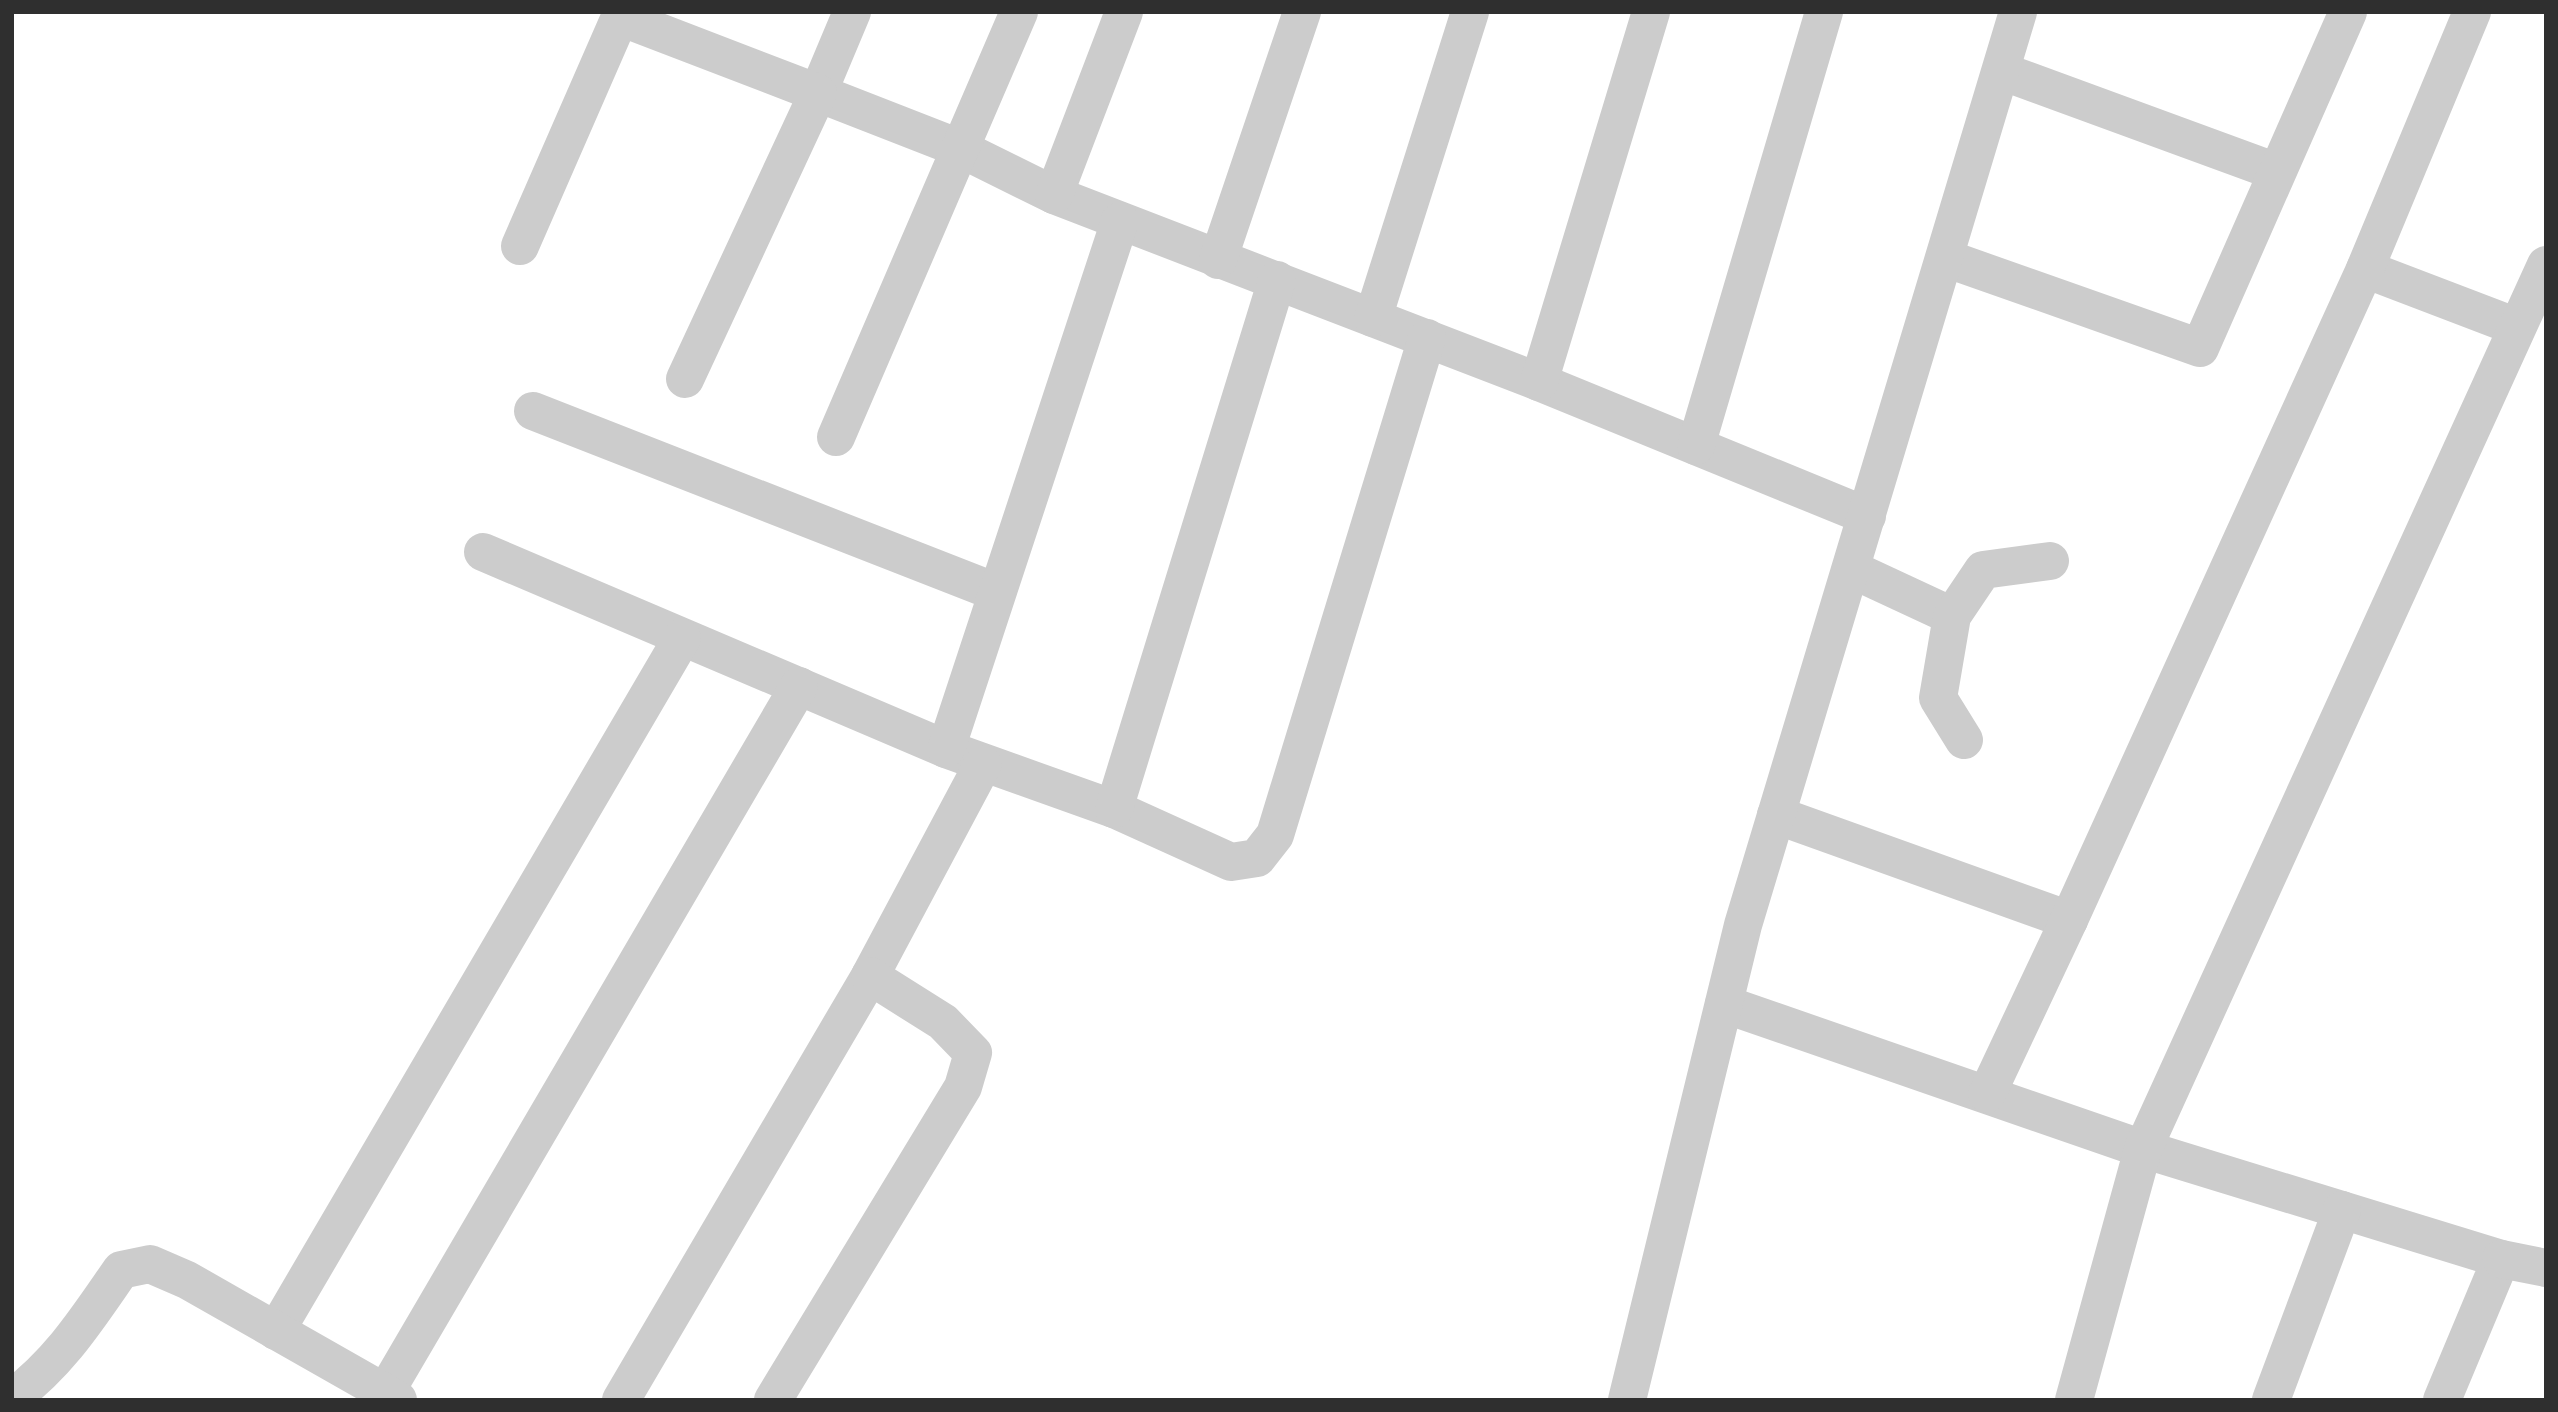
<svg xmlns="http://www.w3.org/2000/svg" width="2558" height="1412" viewBox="0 0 2558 1412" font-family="'Public Sans',sans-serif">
	<rect width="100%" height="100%" fill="#fff"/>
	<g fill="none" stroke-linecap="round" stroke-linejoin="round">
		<g stroke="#ccc" stroke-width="38">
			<polyline points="852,12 818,93 959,148 1054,195 1539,382 1867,516"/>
			<polyline points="2001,71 2277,172"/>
			<polyline points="1054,195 1124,12"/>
			<polyline points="520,246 620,17 818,93 685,379"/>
			<polyline points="1945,258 2200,348 2348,12"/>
			<polyline points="1218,260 1302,12"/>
			<polyline points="2365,269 2517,327"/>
			<polyline points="1373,318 1470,12"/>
			<polyline points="1539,382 1651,12"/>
			<polyline points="533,411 996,592"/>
			<polyline points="836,437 1019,12"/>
			<polyline points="1696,446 1824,12"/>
			<polyline points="483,552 946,749 1114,809 1231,862 1257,858 1275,835 1427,338"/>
			<polyline points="1851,569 1952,616"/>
			<polyline points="1964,740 1938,698 1952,616 1983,570 2050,561"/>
			<polyline points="946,749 1120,221"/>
			<polyline points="1114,809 1277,280"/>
			<polyline points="1776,815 2069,920"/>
			<polyline points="1724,1004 2143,1149 2501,1259 2442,1400"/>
			<polyline points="1987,1094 2069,920 2365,269 2472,12"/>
			<polyline points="2501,1259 2546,1268"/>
			<polyline points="276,1331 682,638"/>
			<polyline points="385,1393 799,686"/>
			<path d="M 12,1398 C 60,1362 87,1319 121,1270 L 150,1264 L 187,1280 L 398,1400"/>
			<polyline points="621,1400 870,976 983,764"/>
			<polyline points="773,1400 963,1087 973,1053 943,1022 870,976"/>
			<polyline points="1627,1400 1743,925 2018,12"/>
			<polyline points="2074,1400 2143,1149 2546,265"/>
			<polyline points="2271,1400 2342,1210"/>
		</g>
	</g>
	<rect width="2558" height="1412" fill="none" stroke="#2f2f2f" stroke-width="28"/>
</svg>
